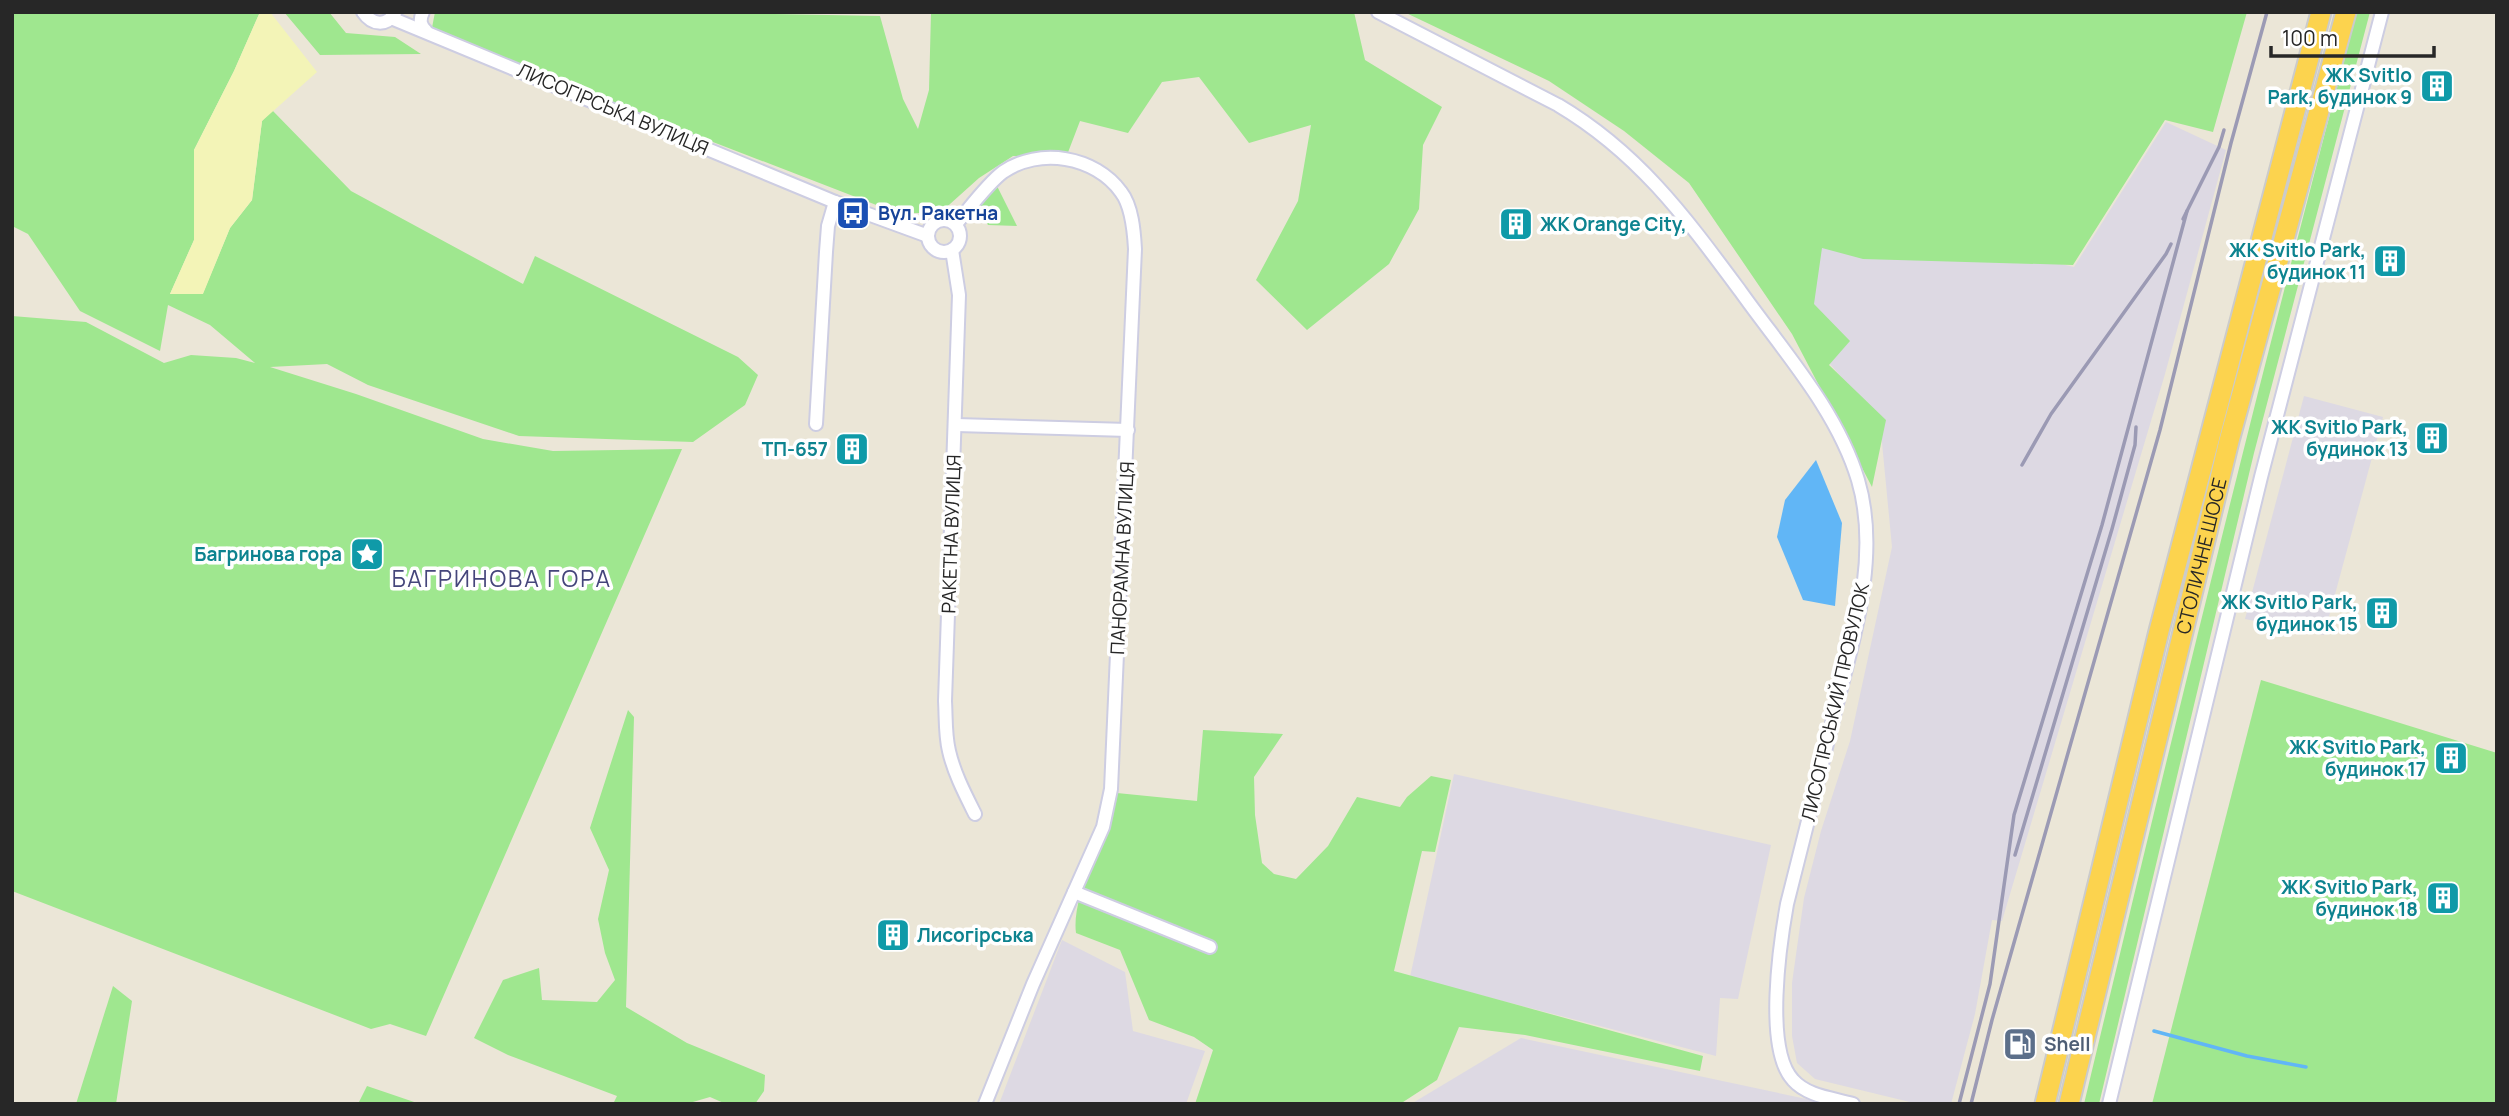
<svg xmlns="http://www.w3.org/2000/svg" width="2509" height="1116" viewBox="0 0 2509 1116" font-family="Manrope,sans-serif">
	<rect width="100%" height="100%" fill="#ebe6d7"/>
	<g fill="#ddd9e3">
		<polygon points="2166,122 2226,150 2165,374 2002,921 1992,920 1975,1014 1951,1104 1918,1104 1815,1079 1797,1063 1792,1036 1792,983 1804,898 1821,831 1850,741 1892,547 1880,422 1787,314 1757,194 2074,267"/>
		<polygon points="2304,396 2383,417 2324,635 2245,619"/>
		<polygon points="1454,774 1771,845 1738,999 1720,998 1716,1056 1410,977"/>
		<polygon points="1062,940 1125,972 1133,1031 1205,1051 1186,1104 999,1104"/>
		<polygon points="1521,1038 1830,1104 1411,1104"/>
	</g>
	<g fill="#9fe78f">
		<polygon points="12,12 260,12 234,71 194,150 194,240 170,294 203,293 230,228 252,200 262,121 272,110 351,191 523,284 535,256 738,357 758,375 745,405 693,442 519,436 368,385 327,364 270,367 356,394 483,439 553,451 682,449 426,1036 390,1024 371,1029 12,891 12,316 86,322 164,363 191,355 236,358 255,363 210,325 168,305 160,351 80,311 28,234 12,226"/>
		<polygon points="284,12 329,12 346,33 395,37 421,54 320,55"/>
		<polygon points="435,12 670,12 880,16 903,99 918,129 929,90 931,13 934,12 1354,12 1365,60 1442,107 1423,145 1419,209 1389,264 1307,330 1256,280 1298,201 1311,125 1249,143 1199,77 1162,82 1128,133 1080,121 1067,155 1013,156 979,178 940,213 897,213 431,33"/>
		<polygon points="1404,12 2247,12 2213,132 2165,120 2073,265 1863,259 1822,248 1814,304 1850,341 1829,365 1886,420 1872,487 1792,334 1689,183 1624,131 1549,81"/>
		<path d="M 2357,12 L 2370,12 L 2254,453 L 2099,1104 L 2084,1104 C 2171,739 2260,375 2357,12 Z"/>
		<polygon points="997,186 1017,226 988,225 977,207"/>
		<polygon points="2261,680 2497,753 2497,1104 2152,1104"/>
		<polygon points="628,710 634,717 626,1007 687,1043 765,1075 764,1091 755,1104 726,1104 710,1097 686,1104 613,1104 617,1096 508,1055 474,1038 503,980 539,968 542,1000 597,1002 615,980 605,953 598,919 609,870 590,828"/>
		<path d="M 1203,730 L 1283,734 L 1254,777 L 1255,815 L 1262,863 L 1274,874 L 1296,879 L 1328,846 L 1357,797 L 1400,807 L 1407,797 L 1431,776 L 1451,780 L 1435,852 L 1422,851 L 1394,971 L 1703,1056 L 1700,1071 L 1525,1035 L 1459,1027 L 1437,1080 L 1400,1104 L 1195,1104 L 1213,1050 L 1194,1037 L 1149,1020 L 1120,950 L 1076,933 C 1071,899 1105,827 1117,793 L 1197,801 Z"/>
		<polygon points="113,986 132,1001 116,1104 76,1104"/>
		<polygon points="367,1086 420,1104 358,1104"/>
	</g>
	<polygon fill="#f3f4b7" points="260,12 270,12 317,72 262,121 252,200 230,228 203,294 170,294 194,240 194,150 234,71"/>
	<polygon fill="#61b6f6" points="1816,460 1842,523 1835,606 1803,600 1777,537 1785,500"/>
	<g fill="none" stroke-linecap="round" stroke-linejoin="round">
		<polyline stroke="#61b6f6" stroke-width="3.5" points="2154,1031 2247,1056 2306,1067"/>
		<g stroke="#cdcde2" stroke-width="16">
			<g id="minor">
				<path d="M 363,12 C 372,25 386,27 395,13"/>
				<path d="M 423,12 C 419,20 420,25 426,31"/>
				<path d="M 1378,12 L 1558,105 C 1639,153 1686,218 1741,292 C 1783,351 1837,410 1858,480 C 1881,558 1852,643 1833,719 C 1818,781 1803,842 1787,904 C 1780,943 1764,1049 1793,1080 C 1807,1096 1832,1098 1853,1104"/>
				<polyline points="391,18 835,202 928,236"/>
				<circle cx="944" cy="236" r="16"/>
				<path d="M 956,224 C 969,209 987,184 1003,172 C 1039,147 1095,156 1121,192 C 1132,206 1134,231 1135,249 L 1111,789 L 1103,827 L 1033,984 L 985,1104"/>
				<path d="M 952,250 L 959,295 L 945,701 C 946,717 945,735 949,751 C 954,773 965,794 975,814"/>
				<polyline points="816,424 826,252 828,226 835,202"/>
				<polyline points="956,425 1128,430"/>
				<polyline points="1074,892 1210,947"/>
				<polyline points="2109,1104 2261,477 2382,12"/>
			</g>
		</g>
		<g stroke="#cbcbcb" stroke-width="23">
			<g id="trunk">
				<polyline points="2045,1104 2159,631 2321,12"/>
				<path id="s1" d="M 2069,1104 L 2229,441 L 2346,12"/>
			</g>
		</g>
		<use href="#minor" stroke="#fff" stroke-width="12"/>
		<use href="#trunk" stroke="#fcd34e" stroke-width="19"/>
		<g stroke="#9b9ab4" stroke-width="3.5">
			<polyline points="2183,219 2219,147 2224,130"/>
			<polyline points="2022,465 2051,414 2166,254 2171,244"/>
			<polyline points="2015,855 2112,529 2135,445 2136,427"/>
			<polyline points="1959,1104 1990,984 2014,815 2102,525 2187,211"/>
			<polyline points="1971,1104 1992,1020 2160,430 2231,143 2267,12"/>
		</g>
	</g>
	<defs>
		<g id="building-square" transform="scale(1.75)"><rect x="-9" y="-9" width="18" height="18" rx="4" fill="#0f9aa8" stroke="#fff"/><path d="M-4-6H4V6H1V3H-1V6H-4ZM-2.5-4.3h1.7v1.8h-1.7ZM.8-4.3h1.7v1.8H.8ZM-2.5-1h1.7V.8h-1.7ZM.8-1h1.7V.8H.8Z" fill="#fff"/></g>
		<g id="bus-square" transform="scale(1.75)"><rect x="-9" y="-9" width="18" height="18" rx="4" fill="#1a4fb4" stroke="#fff"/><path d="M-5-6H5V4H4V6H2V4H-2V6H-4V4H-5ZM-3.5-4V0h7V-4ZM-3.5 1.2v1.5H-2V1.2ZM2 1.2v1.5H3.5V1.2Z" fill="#fff"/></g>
		<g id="sight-square" transform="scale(1.75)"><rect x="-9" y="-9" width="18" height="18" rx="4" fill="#0f9aa8" stroke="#fff"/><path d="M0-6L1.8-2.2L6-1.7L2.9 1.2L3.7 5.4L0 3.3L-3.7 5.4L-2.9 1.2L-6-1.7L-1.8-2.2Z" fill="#fff"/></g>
		<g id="fuel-square" transform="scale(1.75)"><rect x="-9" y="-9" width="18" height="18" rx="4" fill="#5c6f8a" stroke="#fff"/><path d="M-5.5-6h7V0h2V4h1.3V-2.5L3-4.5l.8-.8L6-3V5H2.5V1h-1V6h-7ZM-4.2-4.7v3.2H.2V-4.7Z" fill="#fff"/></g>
	</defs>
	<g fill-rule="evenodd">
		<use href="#building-square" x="2437" y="86"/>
		<use href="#bus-square" x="853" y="213"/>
		<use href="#building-square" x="1516" y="224"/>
		<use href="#building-square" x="2390" y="261"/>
		<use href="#building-square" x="2432" y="438"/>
		<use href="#building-square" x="852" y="449"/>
		<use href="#sight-square" x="367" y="554"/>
		<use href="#building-square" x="2382" y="613"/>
		<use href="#building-square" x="2451" y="758"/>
		<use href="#building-square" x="2443" y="898"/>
		<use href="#building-square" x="893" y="935"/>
		<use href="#fuel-square" x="2020" y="1044"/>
	</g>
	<g text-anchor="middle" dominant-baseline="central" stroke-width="7" stroke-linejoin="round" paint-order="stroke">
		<g font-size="19" font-weight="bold" fill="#0d838f" stroke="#fff" text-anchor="end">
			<text x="2412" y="75">ЖК Svitlo<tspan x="2412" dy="22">Park, будинок 9</tspan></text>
			<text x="1540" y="224" text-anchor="start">ЖК Orange City,</text>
			<text x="2366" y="250">ЖК Svitlo Park,<tspan x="2366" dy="22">будинок 11</tspan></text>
			<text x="2408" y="427">ЖК Svitlo Park,<tspan x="2408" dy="22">будинок 13</tspan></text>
			<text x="828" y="449">ТП-657</text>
			<text x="342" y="554">Багринова гора</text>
			<text x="2358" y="602">ЖК Svitlo Park,<tspan x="2358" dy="22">будинок 15</tspan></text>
			<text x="2426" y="747">ЖК Svitlo Park,<tspan x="2426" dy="22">будинок 17</tspan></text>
			<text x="2418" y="887">ЖК Svitlo Park,<tspan x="2418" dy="22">будинок 18</tspan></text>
			<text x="917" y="935" text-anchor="start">Лисогірська</text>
		</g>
		<g font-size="19" fill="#272727" stroke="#fff">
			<text transform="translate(613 109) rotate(23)">ЛИСОГІРСЬКА ВУЛИЦЯ</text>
			<text transform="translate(951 534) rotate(-88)">РАКЕТНА ВУЛИЦЯ</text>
			<text stroke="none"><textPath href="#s1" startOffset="564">СТОЛИЧНЕ ШОСЕ</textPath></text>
			<text transform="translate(1122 558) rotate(-87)">ПАНОРАМНА ВУЛИЦЯ</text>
			<text transform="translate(1835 702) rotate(-77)">ЛИСОГІРСЬКИЙ ПРОВУЛОК</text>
		</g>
		<g font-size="19" font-weight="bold" fill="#164399" stroke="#fff" text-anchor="start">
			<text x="878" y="213">Вул. Ракетна</text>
		</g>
		<g font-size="19" font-weight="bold" fill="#4e5e75" stroke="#fff" text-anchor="start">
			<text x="2044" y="1044">Shell</text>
		</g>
		<g font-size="23" letter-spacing="2" fill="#45467b" stroke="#fff">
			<text x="502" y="578">БАГРИНОВА ГОРА</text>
		</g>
	</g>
	<rect width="2509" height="1116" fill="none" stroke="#272727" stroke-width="28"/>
	<path d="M2271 46v10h163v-10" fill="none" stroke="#272727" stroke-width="3.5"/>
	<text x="2282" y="46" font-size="21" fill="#272727" stroke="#ffffff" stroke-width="5" paint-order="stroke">100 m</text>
</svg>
